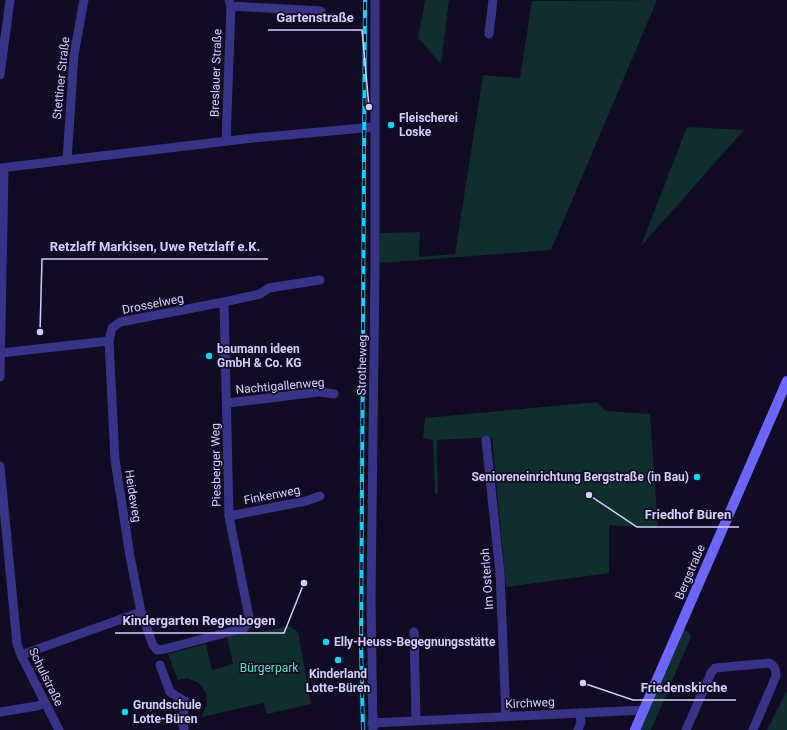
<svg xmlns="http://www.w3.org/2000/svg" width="787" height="730" viewBox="0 0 787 730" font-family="Roboto,sans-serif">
	<rect width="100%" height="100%" fill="#110c23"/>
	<g fill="#0f2e2d">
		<polygon points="425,0 449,0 441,64 418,38"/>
		<polygon points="657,0 551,250 380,263 380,233 420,232 419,257 455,254 483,75 520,78 532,1"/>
		<polygon points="687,127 744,130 641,246"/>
		<polygon points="597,402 605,411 650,414 658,528 609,525 609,573 506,587 492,437 437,440 438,495 435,493 433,440 423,438 425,418"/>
		<polygon points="289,626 298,632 311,704 267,714 264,703 201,717 207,706 206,693 199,683 187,678 178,680 168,654 206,644 212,670 233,664 227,637 245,632 250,634"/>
		<polygon points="683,630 689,632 691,637 651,730 639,730"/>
		<polygon points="787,690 787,730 767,730"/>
	</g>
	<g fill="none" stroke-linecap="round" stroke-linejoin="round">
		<g stroke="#383386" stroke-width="9">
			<polyline points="231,6 321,11"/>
			<polyline points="489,34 493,0"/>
			<polyline points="0,75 10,0"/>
			<polyline points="226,141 231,6 229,0"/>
			<polyline points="67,160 74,55 84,0"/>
			<polyline points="0,168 253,138 374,127"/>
			<polyline points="224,302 229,516 250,622 244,628 165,649 157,650 153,645 141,612 130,556 115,460 109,341 112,328 120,322 224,302 260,294 269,288 320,280"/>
			<polyline points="1,353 109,341"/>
			<polyline points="0,377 4,169"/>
			<polyline points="228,403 319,392 334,394"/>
			<polyline points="486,440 500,574 506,716"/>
			<polyline points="0,466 17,644 21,655 59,730"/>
			<polyline points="229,516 306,501 320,496"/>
			<polyline points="414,632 416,720"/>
			<polyline points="21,655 141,612"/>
			<polyline points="160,665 170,692 186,702 182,720 184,730"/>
			<polyline points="0,712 37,706 45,703"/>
			<polyline points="372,723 644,710"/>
			<polyline points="373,730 371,600 375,267 375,0"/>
			<polyline points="578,730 581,722 580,713"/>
			<path d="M 686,730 L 711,673 L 715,668 L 769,663 C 775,666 776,670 776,676 L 753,730"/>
		</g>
		<polyline stroke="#6d65ff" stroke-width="10" points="635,730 787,381"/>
		<g stroke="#00daf9" stroke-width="4">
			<polyline id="rail" points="363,730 361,647 365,0"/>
		</g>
		<use href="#rail" stroke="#110c23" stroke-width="2.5" stroke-dasharray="8" stroke-linecap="butt"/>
	</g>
	<g fill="#00daf9" stroke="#110c23" stroke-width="1.5">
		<circle cx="391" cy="125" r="4"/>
		<circle cx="209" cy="356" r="4"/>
		<circle cx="697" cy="477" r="4"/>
		<circle cx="326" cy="642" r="4"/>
		<circle cx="338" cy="660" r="4"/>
		<circle cx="125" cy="712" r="4"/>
	</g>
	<g text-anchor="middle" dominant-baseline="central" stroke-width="3.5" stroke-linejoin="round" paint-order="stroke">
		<g font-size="12" fill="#d5ceff" stroke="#110c23">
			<text transform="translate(216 73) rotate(-88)">Breslauer Straße</text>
			<text transform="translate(61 78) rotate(-84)">Stettiner Straße</text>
			<text transform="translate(153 304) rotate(-11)">Drosselweg</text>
			<text transform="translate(362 365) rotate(-89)">Strotheweg</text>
			<text transform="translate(280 386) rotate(-5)">Nachtigallenweg</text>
			<text transform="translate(216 465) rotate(-91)">Piesberger Weg</text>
			<text transform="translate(272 495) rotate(-11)">Finkenweg</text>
			<text transform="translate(133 496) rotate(81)">Heideweg</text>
			<text transform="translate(690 572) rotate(-67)">Bergstraße</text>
			<text transform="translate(487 579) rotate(-94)">Im Osterloh</text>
			<text transform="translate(46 677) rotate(64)">Schulstraße</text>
			<text transform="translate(530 703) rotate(-3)">Kirchweg</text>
		</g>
		<g font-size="12" font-weight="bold" fill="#d5ceff" stroke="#110c23" text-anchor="start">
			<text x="399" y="118">Fleischerei<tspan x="399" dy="14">Loske</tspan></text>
			<text x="217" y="349">baumann ideen<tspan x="217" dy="14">GmbH &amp; Co. KG</tspan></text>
			<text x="689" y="477" text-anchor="end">Senioreneinrichtung Bergstraße (in Bau)</text>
			<text x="334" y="642">Elly-Heuss-Begegnungsstätte</text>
			<text x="338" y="674" text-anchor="middle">Kinderland<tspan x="338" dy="14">Lotte-Büren</tspan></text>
			<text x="133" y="705">Grundschule<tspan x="133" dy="14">Lotte-Büren</tspan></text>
		</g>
		<g font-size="12" fill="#51e8c6" stroke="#110c23">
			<text x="269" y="668">Bürgerpark</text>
		</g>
	</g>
	<path fill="none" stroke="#d5ceff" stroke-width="1.5" d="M369 107L362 30H268M40 332L42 259H268M589 495L637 527H739M304 583L284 633H115M583 683L633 700H736"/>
	<g fill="#d5ceff" stroke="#110c23" stroke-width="1.5">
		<circle cx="369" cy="107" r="4"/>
		<circle cx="40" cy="332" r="4"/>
		<circle cx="589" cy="495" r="4"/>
		<circle cx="304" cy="583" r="4"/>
		<circle cx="583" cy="683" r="4"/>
	</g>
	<g font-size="13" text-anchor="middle" font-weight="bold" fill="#d5ceff" stroke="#110c23" stroke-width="3.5" stroke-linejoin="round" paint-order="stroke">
		<text x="315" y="22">Gartenstraße</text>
		<text x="155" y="251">Retzlaff Markisen, Uwe Retzlaff e.K.</text>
		<text x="688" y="519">Friedhof Büren</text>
		<text x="199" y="625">Kindergarten Regenbogen</text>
		<text x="684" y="692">Friedenskirche</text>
	</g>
</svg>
